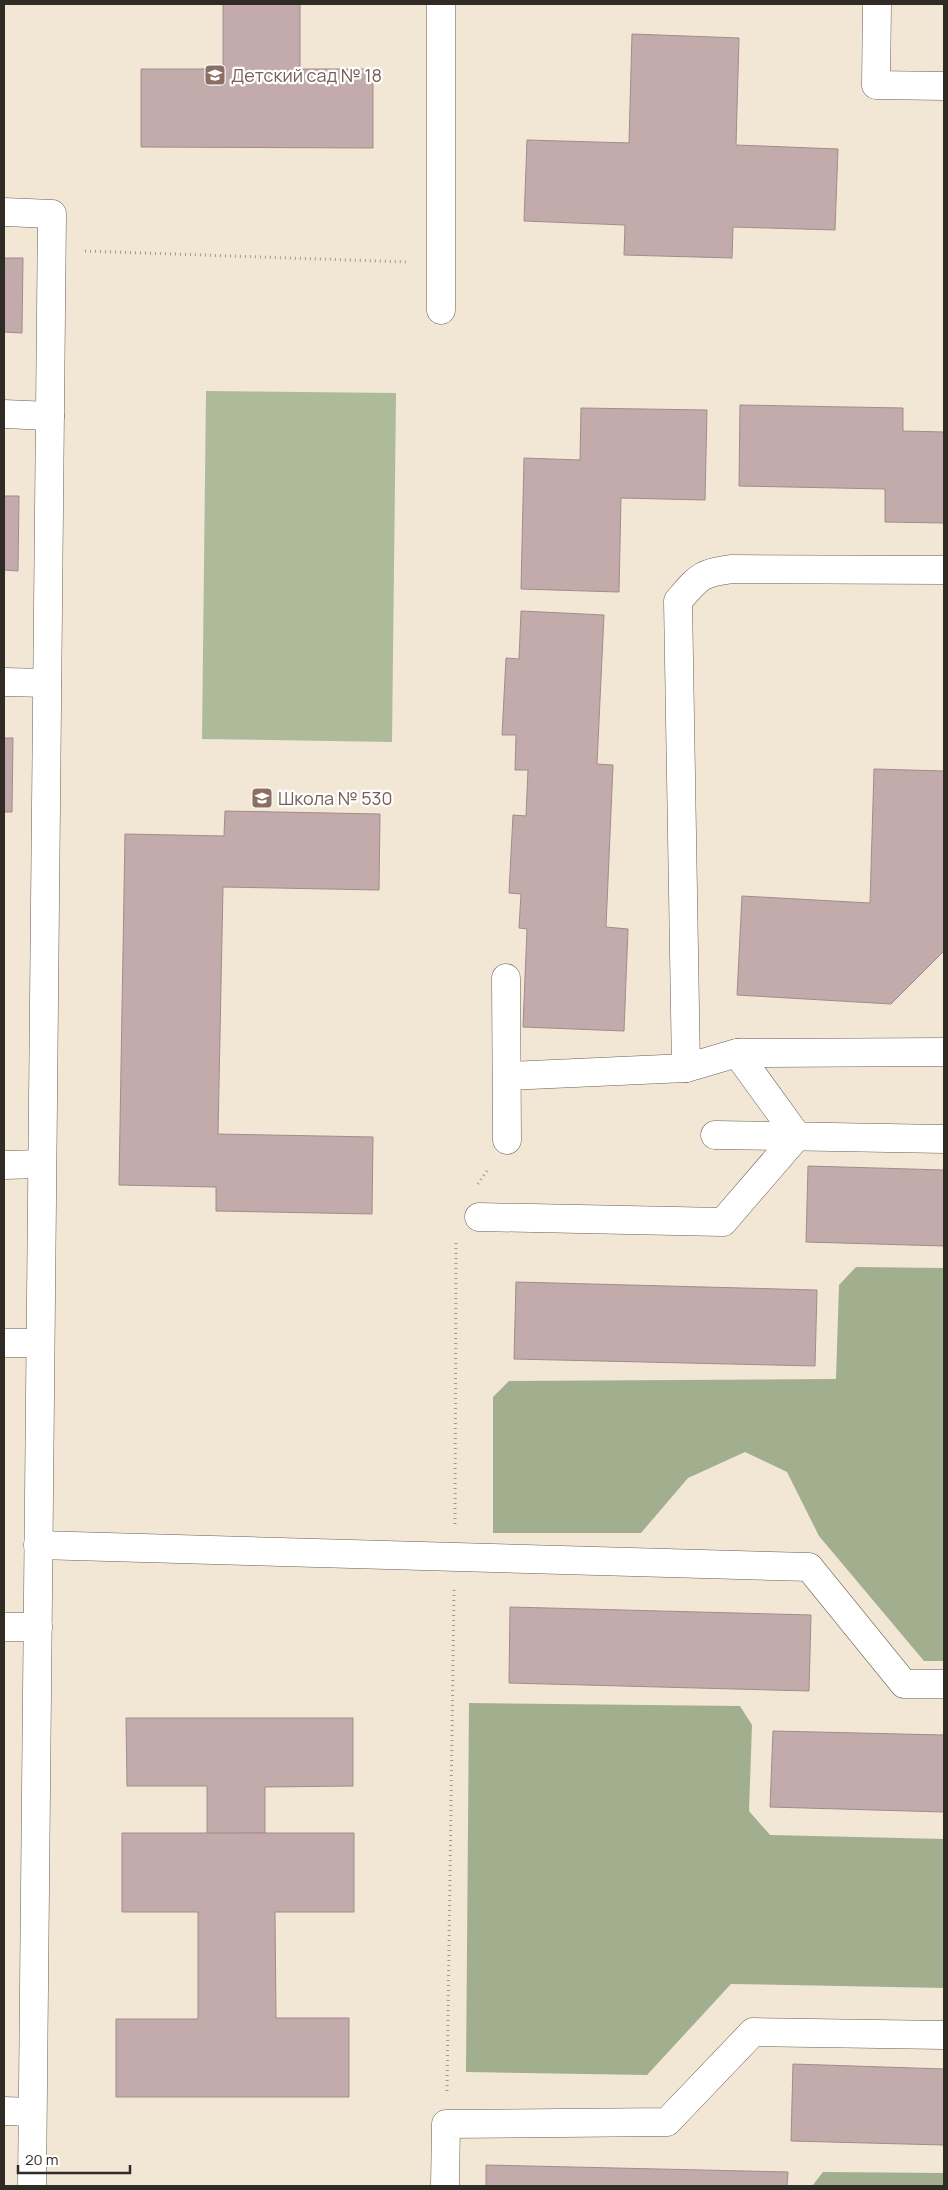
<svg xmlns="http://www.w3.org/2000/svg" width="948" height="2190" viewBox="0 0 948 2190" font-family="Manrope,sans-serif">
	<rect width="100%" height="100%" fill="#f2e6d5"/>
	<polygon fill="#aebb9b" points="206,391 396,393 392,742 202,739"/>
	<g fill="#a2af8f">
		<polygon points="856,1267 944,1268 944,1661 924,1661 819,1536 787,1472 745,1452 688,1478 641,1533 493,1533 493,1397 509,1381 836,1379 839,1285"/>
		<polygon points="469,1703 740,1706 752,1725 749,1811 770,1835 944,1839 944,1988 731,1984 647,2075 466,2072"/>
		<polygon points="823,2172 944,2173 944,2186 812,2186"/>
	</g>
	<g fill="#c2abaa" stroke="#a28c8b">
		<polygon points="223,4 300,4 300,69 373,69 373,148 141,147 141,69 223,69"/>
		<polygon points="632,34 739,38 736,145 838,149 835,230 733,227 732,258 624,255 625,225 524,221 527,140 629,143"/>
		<polygon points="4,258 23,258 22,333 4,332"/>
		<polygon points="740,405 903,408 903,431 944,432 944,523 885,522 885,489 739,486"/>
		<polygon points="581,408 707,410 705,500 621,498 619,592 521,589 524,458 580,460"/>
		<polygon points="4,496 19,496 18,571 4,570"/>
		<polygon points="521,611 604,615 597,764 613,765 606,927 628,929 624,1031 523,1027 527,929 519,928 521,894 509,893 513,815 526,816 528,770 515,770 516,735 502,735 506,658 519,659"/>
		<polygon points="4,738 13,738 12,812 4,812"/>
		<polygon points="874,769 944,771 944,951 891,1004 737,995 742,896 870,903"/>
		<polygon points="225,811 380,814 379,890 223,887 218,1134 373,1137 372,1214 216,1211 216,1187 119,1185 125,834 224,836"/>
		<polygon points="808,1166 944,1170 944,1246 806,1242"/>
		<polygon points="516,1282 817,1290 815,1366 514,1359"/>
		<polygon points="510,1607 811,1615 809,1691 509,1683"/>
		<polygon points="126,1718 353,1718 353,1786 265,1787 265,1833 207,1834 207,1786 127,1786"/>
		<polygon points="773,1731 944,1735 944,1812 770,1807"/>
		<polygon points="122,1833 354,1833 354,1912 275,1912 276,2018 349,2018 349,2097 116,2097 116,2019 198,2019 198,1912 122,1912"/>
		<polygon points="793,2064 944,2069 944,2145 791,2141"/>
		<polygon points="486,2165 788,2172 787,2186 486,2186"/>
	</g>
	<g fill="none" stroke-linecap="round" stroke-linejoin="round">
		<g stroke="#6a6051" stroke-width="29">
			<g id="minor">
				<polyline points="441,4 441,310"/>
				<polyline points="877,4 876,85 944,86"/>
				<polyline points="4,212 52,214 32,2186"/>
				<polyline points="4,414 50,416"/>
				<polyline points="4,682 47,683"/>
				<polyline points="506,978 507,1140"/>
				<path d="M 686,1068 L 678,601 C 699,577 700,573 732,569 L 944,570"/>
				<polyline points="507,1076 686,1068 737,1053 944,1052"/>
				<polyline points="715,1135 944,1139"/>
				<polyline points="4,1165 42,1164"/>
				<polyline points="479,1217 723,1222 797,1136 737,1053"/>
				<polyline points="4,1343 40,1343"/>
				<polyline points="38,1545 809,1567 904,1684 944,1684"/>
				<polyline points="4,1627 38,1627"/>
				<polyline points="4,2111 32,2112"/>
				<polyline points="445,2186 446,2124 667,2122 753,2032 944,2035"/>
			</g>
		</g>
		<g stroke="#a2998d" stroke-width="3" stroke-dasharray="1 4" stroke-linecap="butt">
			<polyline points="85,251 408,262"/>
			<polyline points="478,1184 489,1168"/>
			<polyline points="455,1524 456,1242"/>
			<polyline points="447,2091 454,1590"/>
		</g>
		<use href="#minor" stroke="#fff" stroke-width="28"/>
	</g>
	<defs>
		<g id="school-square" transform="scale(1.125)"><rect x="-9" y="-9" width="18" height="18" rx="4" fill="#8d6e63" stroke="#fff"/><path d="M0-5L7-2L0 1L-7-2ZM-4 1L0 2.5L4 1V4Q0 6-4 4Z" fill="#fff"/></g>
	</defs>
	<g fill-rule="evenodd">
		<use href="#school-square" x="215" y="75"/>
		<use href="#school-square" x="262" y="798"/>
	</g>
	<g text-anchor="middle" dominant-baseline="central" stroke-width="4.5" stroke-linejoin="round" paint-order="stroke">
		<g font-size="18" fill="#785e54" stroke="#fff" text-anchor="start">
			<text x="231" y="75">Детский сад № 18</text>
			<text x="278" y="798">Школа № 530</text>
		</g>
	</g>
	<rect width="948" height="2190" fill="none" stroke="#302b25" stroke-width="10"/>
	<path d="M18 2165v8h112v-8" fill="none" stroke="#302b25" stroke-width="2.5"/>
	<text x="25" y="2165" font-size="15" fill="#302b25" stroke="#ffffff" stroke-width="4" paint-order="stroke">20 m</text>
</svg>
